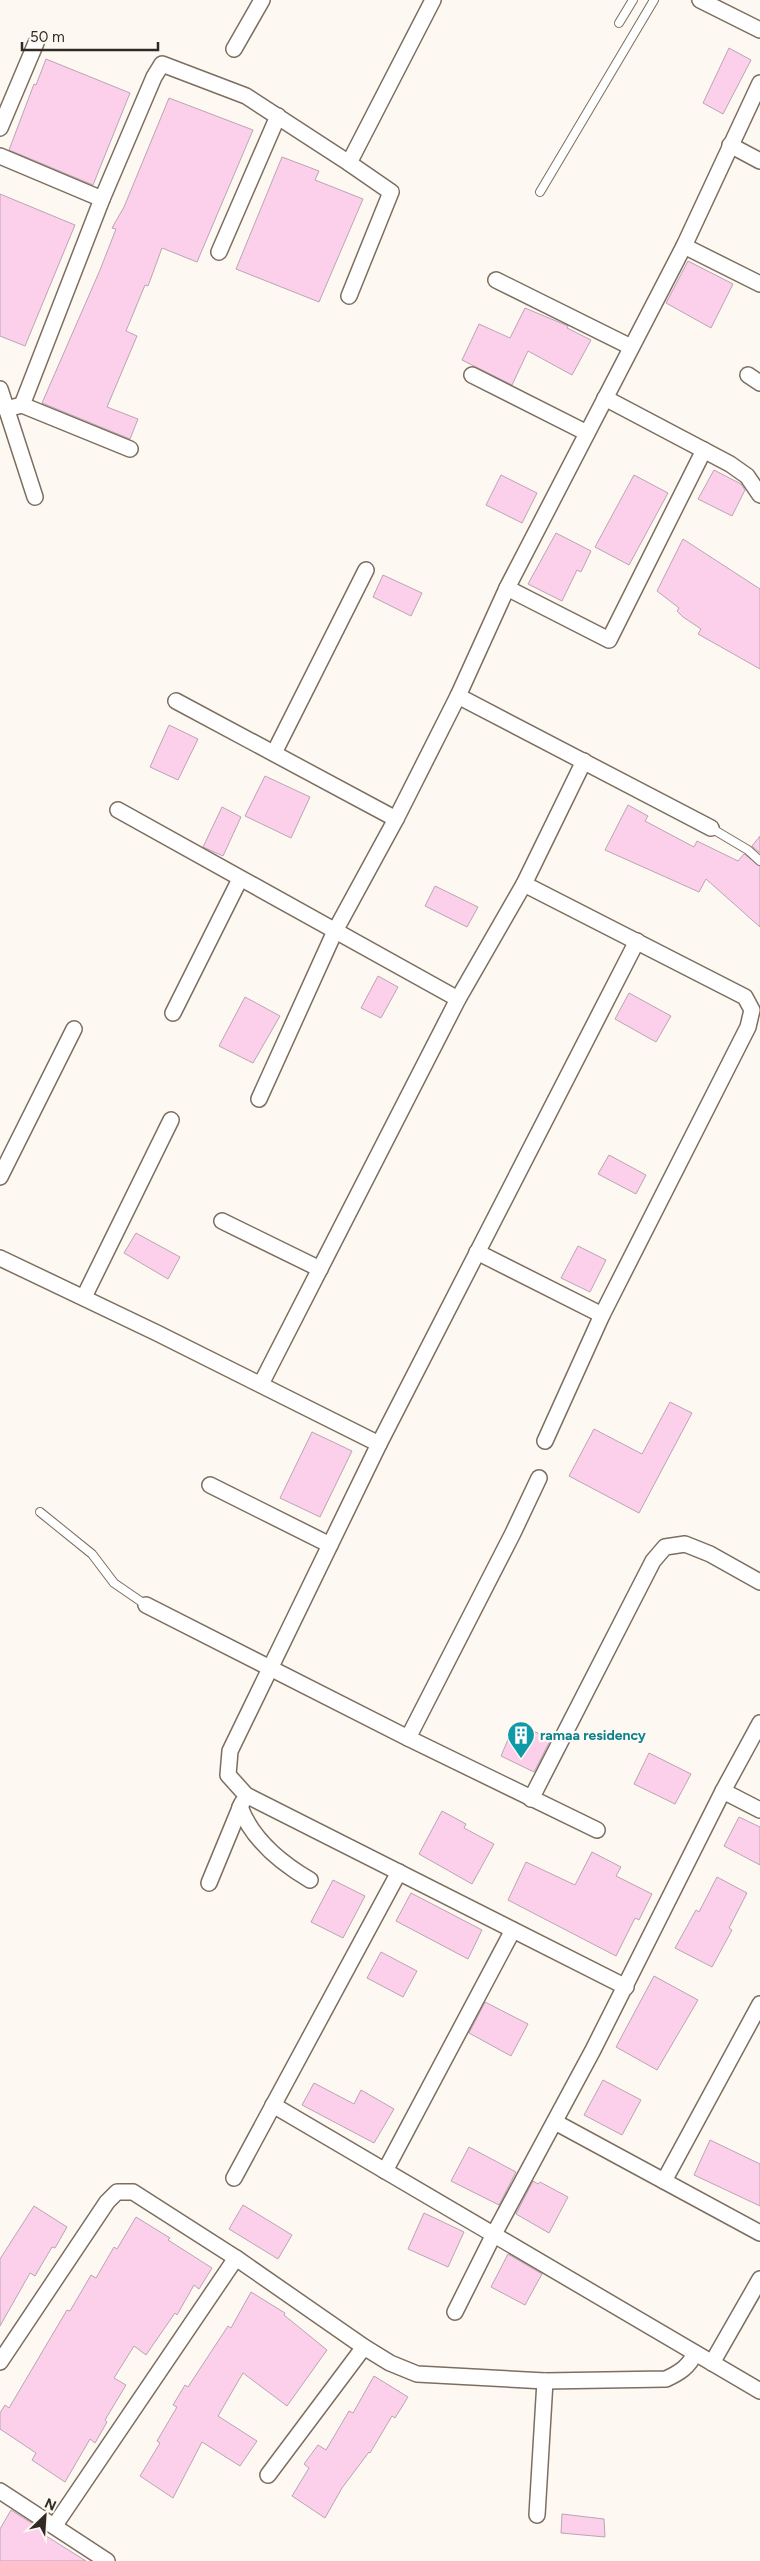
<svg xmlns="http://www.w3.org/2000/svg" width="760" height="2561" viewBox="0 0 760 2561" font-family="Figtree,sans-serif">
	<rect width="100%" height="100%" fill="#fef8f2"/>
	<g fill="#fccfeb" stroke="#b9a6b1">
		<polygon points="729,48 751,60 723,114 703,103"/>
		<polygon points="46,59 130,93 93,185 9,150 34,84 36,85"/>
		<polygon points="169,98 253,130 197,262 162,248 148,286 145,285 126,331 137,336 107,407 138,419 130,439 42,403 100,270 116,229 112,228 124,207"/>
		<polygon points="282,157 319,171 315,180 363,199 319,302 236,269"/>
		<polygon points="0,194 75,225 25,346 0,336"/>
		<polygon points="688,261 733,284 711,328 666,303"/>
		<polygon points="525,308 568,326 567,328 591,340 572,375 528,351 512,385 462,360 479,324 510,338"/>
		<polygon points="714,470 741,484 745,490 732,516 698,499"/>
		<polygon points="501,475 537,493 522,523 486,505"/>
		<polygon points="634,475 668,493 629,565 595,547"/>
		<polygon points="556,533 591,551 581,572 577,570 562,601 528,584"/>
		<polygon points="683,539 760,589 760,669 698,634 701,629 683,617 677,611 679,608 657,591"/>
		<polygon points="383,575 422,593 411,616 373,597"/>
		<polygon points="169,725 198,739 178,780 150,767"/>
		<polygon points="265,776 310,797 291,838 245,816"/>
		<polygon points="628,805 648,816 645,821 694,847 697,841 738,861 744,854 760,866 760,927 706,879 699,892 605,850"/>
		<polygon points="222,807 241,817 223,856 203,847"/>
		<polygon points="760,836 760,853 752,846"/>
		<polygon points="435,886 478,907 467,927 425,906"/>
		<polygon points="378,976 398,987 381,1018 361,1008"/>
		<polygon points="629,993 671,1016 656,1042 615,1019"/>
		<polygon points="245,997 280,1016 253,1063 219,1046"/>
		<polygon points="609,1155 646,1175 636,1194 598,1174"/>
		<polygon points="136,1233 180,1257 168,1279 124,1253"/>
		<polygon points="578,1246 606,1260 590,1292 561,1278"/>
		<polygon points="670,1402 692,1413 639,1513 569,1476 594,1429 642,1454"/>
		<polygon points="312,1432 352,1451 320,1517 280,1498"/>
		<polygon points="515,1723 551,1739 534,1772 501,1756"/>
		<polygon points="649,1753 691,1774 675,1804 634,1784"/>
		<polygon points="442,1811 466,1824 464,1828 494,1844 472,1884 419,1854"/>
		<polygon points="739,1817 760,1827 760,1865 724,1846"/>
		<polygon points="592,1852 621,1867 616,1876 652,1894 639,1920 635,1918 616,1956 508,1900 526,1862 575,1885"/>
		<polygon points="717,1877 747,1893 729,1928 732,1930 712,1967 675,1948 696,1910 699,1912"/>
		<polygon points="333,1880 365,1896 343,1938 311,1922"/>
		<polygon points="411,1893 482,1930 468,1959 396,1921"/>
		<polygon points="381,1952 417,1971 403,1997 367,1978"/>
		<polygon points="654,1976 698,2000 657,2070 616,2047"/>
		<polygon points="485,2002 528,2024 511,2056 469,2033"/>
		<polygon points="603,2080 641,2100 622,2135 584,2115"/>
		<polygon points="314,2083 354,2104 361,2090 394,2109 374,2143 302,2105"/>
		<polygon points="710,2140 760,2164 760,2206 694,2175"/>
		<polygon points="469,2147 516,2172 499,2205 451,2181"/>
		<polygon points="533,2181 538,2184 540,2182 568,2197 549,2233 516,2214"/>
		<polygon points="243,2205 292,2235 278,2259 229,2229"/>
		<polygon points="34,2206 67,2227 55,2248 52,2247 35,2276 30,2273 0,2326 0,2259"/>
		<polygon points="424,2213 464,2232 448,2267 408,2249"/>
		<polygon points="136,2217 170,2238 168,2240 212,2268 199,2289 194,2285 177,2315 175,2313 146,2355 134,2346 114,2378 126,2385 105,2420 107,2422 95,2443 90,2439 65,2482 32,2460 36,2453 0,2429 0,2413 5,2405 9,2408 67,2310 70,2311 91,2275 96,2278 114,2247 117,2249"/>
		<polygon points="508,2254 542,2274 525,2305 491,2287"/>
		<polygon points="251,2292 285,2313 284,2315 327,2350 287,2406 243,2373 218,2416 257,2441 240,2466 202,2442 173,2498 140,2476 160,2443 157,2441 177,2407 173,2405 185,2385 188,2387 228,2326 231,2328"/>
		<polygon points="374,2376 408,2397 395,2418 392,2416 370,2453 369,2452 342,2488 325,2518 292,2496 309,2468 304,2464 318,2445 326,2450 349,2411 353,2413"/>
		<polygon points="11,2510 44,2531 43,2534 86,2561 0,2561 0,2529"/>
		<polygon points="562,2514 604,2519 605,2537 561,2533"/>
	</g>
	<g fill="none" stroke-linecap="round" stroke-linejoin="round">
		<g stroke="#7c6e60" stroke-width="10">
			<g id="service">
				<polyline points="619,23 633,0"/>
				<polyline points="540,192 654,0"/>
				<polyline points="711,828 748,850 760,861"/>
				<polyline points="40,1512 92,1554 114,1583 146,1605"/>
			</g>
		</g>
		<g stroke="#7c6e60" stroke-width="18">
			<g id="minor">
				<polyline points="700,0 760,30"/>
				<polyline points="234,49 262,0"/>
				<polyline points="0,128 36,43"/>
				<polyline points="730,145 760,161"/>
				<polyline points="0,156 102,199"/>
				<polyline points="349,163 391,192 349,296"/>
				<polyline points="684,246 760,284"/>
				<polyline points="219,252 278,116"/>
				<polyline points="496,280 631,347"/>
				<polyline points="472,375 587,433"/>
				<polyline points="748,375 760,383"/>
				<polyline points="0,389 35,497"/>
				<polyline points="605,398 730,464 747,476 760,495"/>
				<polyline points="22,405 102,199 154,77 162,64 246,96 349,163 433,0"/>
				<polyline points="6,409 22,405 130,449"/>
				<polyline points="507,588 609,640 704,450"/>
				<polyline points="458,696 711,828"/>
				<polyline points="176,701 396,819"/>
				<polyline points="274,753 366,570"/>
				<polyline points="118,810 458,999"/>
				<polyline points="524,884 745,997 752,1010 748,1027 602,1315 545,1441"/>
				<polyline points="173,1013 240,879"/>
				<polyline points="259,1099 335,931 396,819 458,696 507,588 684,246 760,83"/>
				<polyline points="0,1177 74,1029"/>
				<polyline points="222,1221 320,1269"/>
				<polyline points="477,1252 602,1315"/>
				<polyline points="0,1258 157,1333 379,1444"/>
				<polyline points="84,1297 171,1120"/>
				<polyline points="261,1384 458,999 524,884 584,761"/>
				<polyline points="210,1485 330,1545"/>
				<polyline points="146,1605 408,1738 597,1830"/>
				<polyline points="408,1738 513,1533 539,1478"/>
				<polyline points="723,1791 760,1810"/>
				<polyline points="531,1799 653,1561 665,1547 685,1544 710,1554 760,1582"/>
				<path d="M 240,1807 C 252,1839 281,1863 310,1880"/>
				<polyline points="209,1883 242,1803"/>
				<polyline points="626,1987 246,1795 228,1775 230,1751 379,1444 637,941"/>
				<polyline points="273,2105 760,2391"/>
				<polyline points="555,2122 760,2233"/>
				<polyline points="385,2171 513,1930"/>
				<polyline points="234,2178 399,1872"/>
				<polyline points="664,2181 760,2004"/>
				<polyline points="455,2312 494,2234 593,2050 723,1791 760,1723"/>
				<path d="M 0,2362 L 107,2202 L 117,2192 L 133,2192 L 236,2258 L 364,2347 L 390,2363 L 417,2374 L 545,2381 L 666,2379 C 679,2373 689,2367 695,2353"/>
				<polyline points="712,2363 760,2279"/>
				<polyline points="268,2475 364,2347"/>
				<polyline points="0,2491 107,2561"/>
				<polyline points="537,2515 545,2381"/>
				<polyline points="55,2525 236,2258"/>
			</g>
		</g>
		<use href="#service" stroke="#fff" stroke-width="8"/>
		<use href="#minor" stroke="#fff" stroke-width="15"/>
	</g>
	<defs>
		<g id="building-pin" transform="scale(1.4375)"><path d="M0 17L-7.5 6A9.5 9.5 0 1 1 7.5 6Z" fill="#0f9aa8" stroke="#fef8f2"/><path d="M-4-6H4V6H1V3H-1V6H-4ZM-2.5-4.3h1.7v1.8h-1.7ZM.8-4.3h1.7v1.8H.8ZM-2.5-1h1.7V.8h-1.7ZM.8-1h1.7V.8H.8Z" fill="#fff"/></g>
	</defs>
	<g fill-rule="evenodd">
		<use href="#building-pin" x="521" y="1735"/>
	</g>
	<g text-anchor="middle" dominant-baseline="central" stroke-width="4.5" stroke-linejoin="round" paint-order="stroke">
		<g font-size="14" font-weight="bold" fill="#0d838f" stroke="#fef8f2" text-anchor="start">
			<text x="540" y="1735">ramaa residency</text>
		</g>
	</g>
	<g transform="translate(45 2516) rotate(25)" stroke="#fef8f2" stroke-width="4" paint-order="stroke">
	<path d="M0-4L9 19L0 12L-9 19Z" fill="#302a24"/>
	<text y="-8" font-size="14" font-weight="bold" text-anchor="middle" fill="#302a24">N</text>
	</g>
	<path d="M22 42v8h136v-8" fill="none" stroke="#302a24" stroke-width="2.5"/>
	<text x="30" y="42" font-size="15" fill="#302a24" stroke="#fef8f2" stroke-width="4" paint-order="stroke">50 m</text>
</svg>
